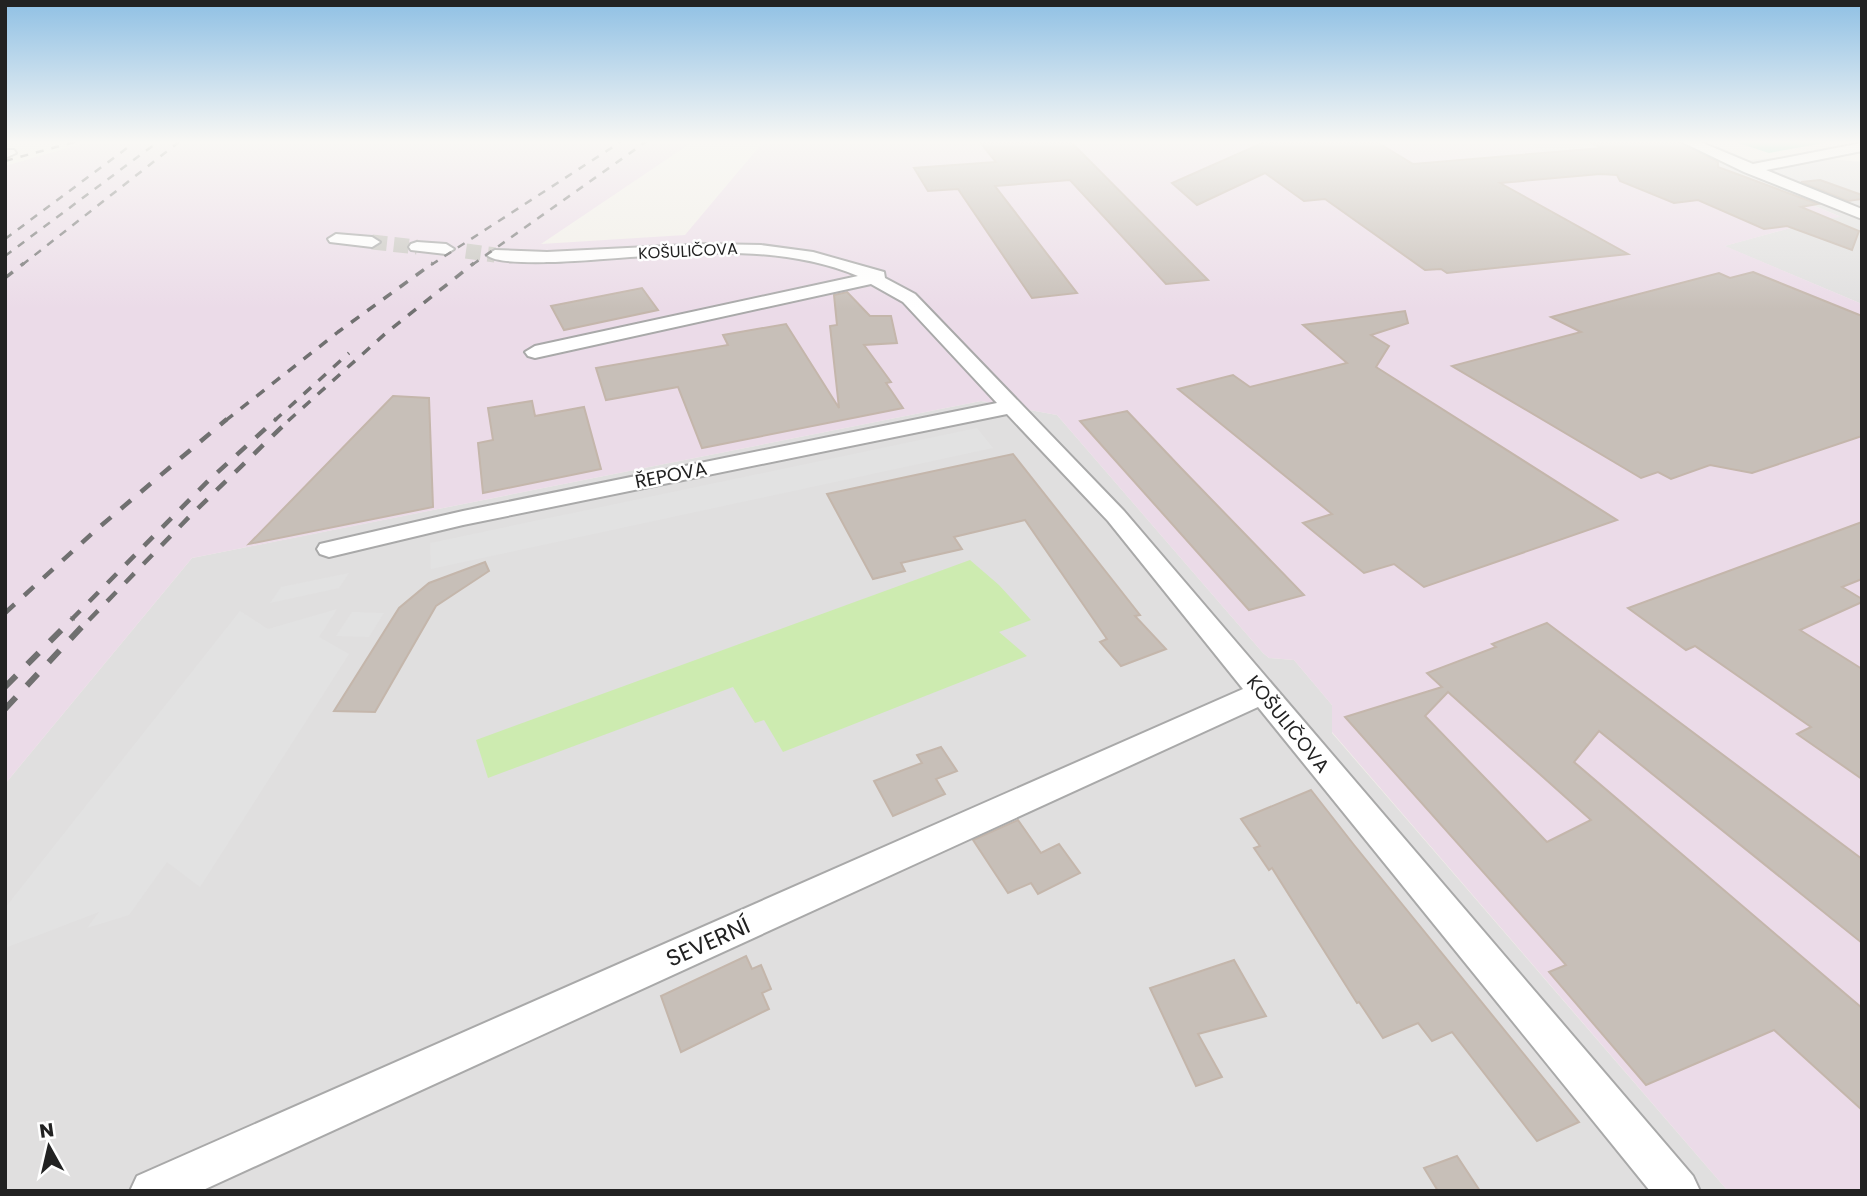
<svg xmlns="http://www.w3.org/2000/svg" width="1867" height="1196" viewBox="0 0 1867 1196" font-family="Poppins,sans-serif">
	<rect width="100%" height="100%" fill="#f2efe9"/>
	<g fill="#e0dfdf">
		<polygon points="1522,141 1706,141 1749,160 1798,156 1862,162 1862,304 1724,246 1794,227 1800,222 1839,216 1716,165 1597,146 1546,153"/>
		<polygon points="981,401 1057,415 1263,653 1269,658 1294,660 1332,705 1332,733 1728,1191 5,1191 5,784 192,558"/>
	</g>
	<polygon fill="#ebdbe8" points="91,141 694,141 541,244 685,235 764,141 1522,141 1546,153 1610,145 1716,165 1841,217 1800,222 1794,227 1725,246 1862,304 1862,1191 1728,1191 1332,732 1332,705 1294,660 1269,658 1263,653 1057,415 981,401 192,558 5,784 5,166"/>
	<polygon fill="#cdebb0" points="970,560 999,585 1031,620 999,632 1027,656 783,752 764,720 755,723 733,687 488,778 476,740"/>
	<polygon fill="#88e0be" points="1732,141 1835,141 1769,153"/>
	<g fill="#e2e2e2">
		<polygon points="977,428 993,448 431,569 430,543"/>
		<polygon points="349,573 339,588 270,603 281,587"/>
		<polygon points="337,609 319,637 349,654 200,887 167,862 129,915 87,928 99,912 5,948 5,908 240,611 268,629"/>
		<polygon points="352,612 384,613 369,637 336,636"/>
	</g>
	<g fill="#c7bfb8" stroke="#c4b6ab" stroke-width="2" fill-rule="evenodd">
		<polygon points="979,141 1070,141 1208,280 1166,284 1070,180 995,186 1077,293 1032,298 958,189 928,191 914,168 996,162"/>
		<polygon points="1267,141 1375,141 1413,164 1602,148 1587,141 1678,141 1718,162 1718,167 1818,204 1801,207 1859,231 1852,250 1787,226 1764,229 1698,200 1674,203 1620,181 1617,175 1600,174 1500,183 1628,254 1447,273 1441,269 1425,270 1325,199 1304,201 1265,173 1197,205 1172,183"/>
		<polygon points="1820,180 1862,195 1862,199 1848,201 1801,182"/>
		<polygon points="1753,272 1862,316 1862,436 1752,473 1710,465 1671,479 1658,472 1641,478 1452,366 1581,332 1551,317 1719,273 1730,278"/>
		<polygon points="642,288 658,310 564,330 551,306"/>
		<polygon points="847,292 870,316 891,316 897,343 864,345 891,382 886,383 903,408 702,448 678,387 606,400 596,368 728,345 723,335 786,324 839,408 830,326 837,325 834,295"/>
		<polygon points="1405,311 1408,323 1371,335 1389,346 1376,367 1617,520 1424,587 1394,564 1364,573 1303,523 1332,514 1178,389 1233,375 1250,387 1347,363 1303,325"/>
		<polygon points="393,396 429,398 433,507 249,544"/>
		<polygon points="532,401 535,416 584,407 601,469 483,493 478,443 493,440 488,408"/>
		<polygon points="1127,411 1181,468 1304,595 1249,610 1080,421"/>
		<polygon points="1013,454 1140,615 1135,616 1166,649 1121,666 1100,642 1107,639 1025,520 954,537 962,549 901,563 905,571 873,579 827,494"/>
		<polygon points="1862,522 1862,579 1842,587 1862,599 1862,602 1800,630 1862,669 1862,779 1797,734 1811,727 1695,646 1686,650 1628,608"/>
		<polygon points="485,562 489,571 436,606 375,712 334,711 399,608 429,583"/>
		<path d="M 1547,623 L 1862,859 L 1862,943 L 1599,731 L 1574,762 L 1862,1008 L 1862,1110 L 1774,1030 L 1646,1085 L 1549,972 L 1566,965 L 1345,717 L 1442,687 L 1427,673 L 1496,647 L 1492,644 ZM 1448,692 L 1591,820 L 1547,842 L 1425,716 Z"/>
		<polygon points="941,747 957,771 936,779 945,794 893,816 874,781 922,763 917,755"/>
		<polygon points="1311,790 1354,845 1579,1122 1537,1141 1452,1032 1432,1041 1418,1023 1383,1038 1359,1002 1357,1003 1272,868 1269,870 1254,848 1260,846 1241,819"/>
		<polygon points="1018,820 1041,853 1059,844 1080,873 1038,894 1031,883 1008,893 973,840"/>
		<polygon points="746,956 752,969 761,965 771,989 762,993 769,1009 681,1052 661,996"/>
		<polygon points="1234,960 1266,1016 1198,1034 1222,1077 1196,1086 1150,988"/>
		<polygon points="1457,1156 1480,1191 1438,1191 1424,1168"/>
	</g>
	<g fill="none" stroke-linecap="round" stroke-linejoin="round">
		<g stroke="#c8c6c1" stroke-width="15" stroke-dasharray="15 7" stroke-linecap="butt">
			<polyline points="372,242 417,247"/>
			<polyline points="466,251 495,255"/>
		</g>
		<g stroke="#a9a9a9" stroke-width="4">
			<g id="street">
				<polygon points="1680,141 1698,141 1753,164 1862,143 1862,151 1766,170 1862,209 1862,219 1744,172"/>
				<polygon points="5,150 14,150 16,153 5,158"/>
				<polygon points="336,234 372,237 380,242 372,247 330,242 328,239"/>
				<polygon points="417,242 446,244 454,249 446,254 411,250 409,247 411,244"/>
				<path d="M 708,244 L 761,245 L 813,252 L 884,272 L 885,278 L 915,294 L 1124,511 L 1693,1176 L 1700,1191 L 1650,1191 L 1258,707 L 201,1191 L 130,1191 L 137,1176 L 1243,689 L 1108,521 L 1007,414 L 463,525 L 329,557 L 320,554 L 317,549 L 320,544 L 463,511 L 997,403 L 903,302 L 871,284 L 535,358 L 528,356 L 525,352 L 535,346 L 858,276 C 764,237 654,258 555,262 C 541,262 495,264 487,255 L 495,250 L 547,252 Z"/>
			</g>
		</g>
		<use href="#street" fill="#fff" fill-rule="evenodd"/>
		<g stroke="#707070" stroke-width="2.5" stroke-dasharray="8 8" stroke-linecap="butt">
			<polyline points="5,161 78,141"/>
			<polyline points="5,239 127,148"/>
			<polyline points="5,256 159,141"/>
			<polyline points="22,265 180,141"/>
			<polyline points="431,265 622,141"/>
			<polyline points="472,265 647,141"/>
		</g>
		<g stroke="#707070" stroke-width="3.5" stroke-dasharray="10 10" stroke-linecap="butt">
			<polyline points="5,278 24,263"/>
			<polyline points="225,421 338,332 433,263"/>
			<polyline points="274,421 349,353"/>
			<polyline points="288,421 386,333 474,263"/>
		</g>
		<g stroke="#707070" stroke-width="4.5" stroke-dasharray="13 13" stroke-linecap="butt">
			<polyline points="5,613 97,529 227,419"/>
			<polyline points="71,620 209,480 276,419"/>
			<polyline points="89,620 190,516 290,419"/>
		</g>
		<g stroke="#707070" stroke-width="6" stroke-dasharray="16 16" stroke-linecap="butt">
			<polyline points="5,687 73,618"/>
			<polyline points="5,709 90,618"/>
		</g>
	</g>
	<linearGradient id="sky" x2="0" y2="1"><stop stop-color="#8fc0e4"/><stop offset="0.46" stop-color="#f9f8f5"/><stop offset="1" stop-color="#f9f8f5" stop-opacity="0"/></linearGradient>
	<rect width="1867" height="309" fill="url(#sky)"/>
	<g text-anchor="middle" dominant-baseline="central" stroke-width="5" stroke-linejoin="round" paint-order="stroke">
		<g font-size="16" fill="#222" stroke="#fff">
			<text transform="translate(688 251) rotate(-3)">KOŠULIČOVA</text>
		</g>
		<g font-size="19" fill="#222" stroke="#fff">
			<text transform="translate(671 475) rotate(-11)">ŘEPOVA</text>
			<text transform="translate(1288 724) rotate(51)">KOŠULIČOVA</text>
		</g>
		<g font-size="23" fill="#222" stroke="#fff">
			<text transform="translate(708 942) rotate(-24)">SEVERNÍ</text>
		</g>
	</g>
	<rect width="1867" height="1196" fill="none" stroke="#222222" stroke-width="14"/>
	<g transform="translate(49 1147) rotate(352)" stroke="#ffffff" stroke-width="5" paint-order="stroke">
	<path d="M0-5L12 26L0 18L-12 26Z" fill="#222222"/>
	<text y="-10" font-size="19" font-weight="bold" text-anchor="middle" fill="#222222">N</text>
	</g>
</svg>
